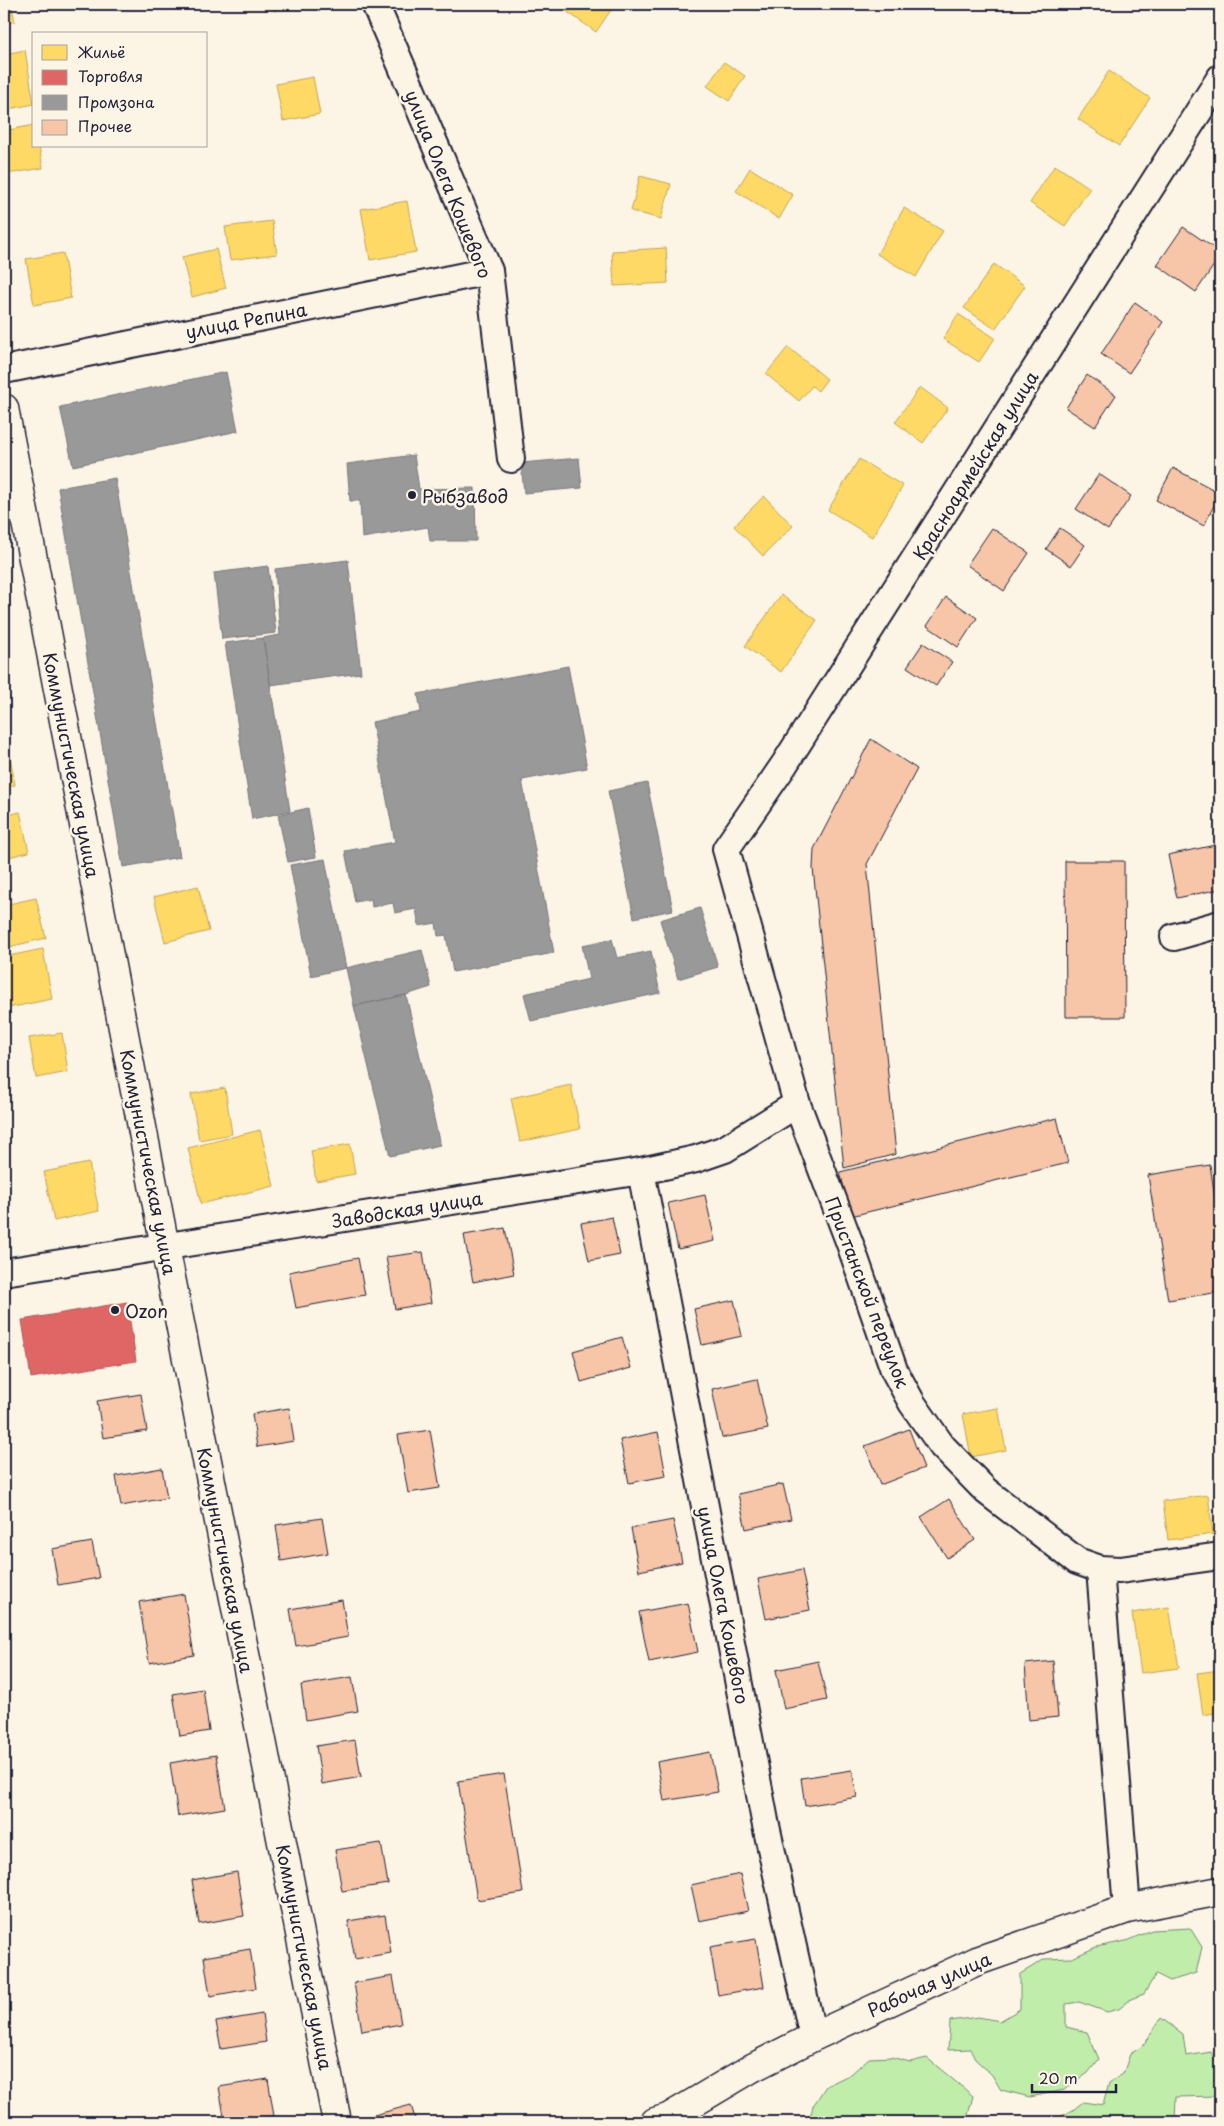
<svg xmlns="http://www.w3.org/2000/svg" width="1224" height="2126" viewBox="0 0 1224 2126" font-family="'Playpen Sans',sans-serif">
	<rect width="100%" height="100%" fill="#fcf5e5"/>
	<filter id="ink" filterUnits="userSpaceOnUse"><feTurbulence type="fractalNoise" baseFrequency=".02" numOctaves="2"/><feDisplacementMap in="SourceGraphic" scale="10" xChannelSelector="R" yChannelSelector="G"/><feConvolveMatrix kernelMatrix="1 2 1 2 8 2 1 2 1" color-interpolation-filters="sRGB"/></filter>
	<g filter="url(#ink)">
		<g fill="#c1edaa" stroke="#728872">
			<polygon points="1190,1928 1202,1947 1196,1973 1170,1981 1156,1974 1144,1994 1131,1999 1119,2009 1107,2012 1079,2002 1066,2004 1066,2027 1087,2032 1099,2059 1088,2073 1064,2090 1030,2097 1001,2090 992,2075 975,2059 970,2049 948,2050 950,2021 978,2017 1000,2021 1020,2009 1020,1974 1045,1959 1072,1958 1096,1947 1126,1941 1152,1930"/>
			<polygon points="1161,2018 1183,2034 1186,2056 1211,2052 1220,2071 1219,2096 1176,2097 1175,2122 1058,2122 1060,2117 1073,2110 1083,2102 1103,2105 1109,2083 1123,2074 1130,2054 1143,2046"/>
			<polygon points="891,2057 910,2062 927,2058 973,2096 968,2115 959,2122 809,2122 813,2106 826,2086 851,2074 869,2058"/>
		</g>
		<g fill="#ffd966" stroke="#bda259">
			<polygon points="4,4 11,4 15,21 4,24"/>
			<polygon points="272,4 292,4 274,11"/>
			<polygon points="560,4 615,4 596,32 559,6"/>
			<polygon points="1204,4 1220,4 1220,15"/>
			<polygon points="25,50 34,104 4,110 4,54"/>
			<polygon points="724,62 745,76 729,101 707,86"/>
			<polygon points="1109,71 1150,98 1119,146 1078,119"/>
			<polygon points="313,77 320,114 283,121 276,84"/>
			<polygon points="34,125 34,146 39,146 43,168 7,174 4,155 4,131"/>
			<polygon points="1055,165 1090,188 1065,226 1030,203"/>
			<polygon points="750,168 793,195 779,219 736,191"/>
			<polygon points="640,176 671,184 661,219 631,211"/>
			<polygon points="407,201 416,252 370,260 361,209"/>
			<polygon points="904,208 943,231 916,277 877,254"/>
			<polygon points="272,221 277,254 230,260 225,227"/>
			<polygon points="666,248 668,283 614,286 612,251"/>
			<polygon points="216,249 226,288 192,297 182,257"/>
			<polygon points="63,253 71,298 34,305 26,259"/>
			<polygon points="994,264 1025,286 995,329 964,308"/>
			<polygon points="958,314 995,338 979,362 943,339"/>
			<polygon points="788,347 827,379 818,391 812,386 799,401 766,374"/>
			<polygon points="920,387 948,408 923,443 895,422"/>
			<polygon points="859,459 903,486 872,537 828,510"/>
			<polygon points="764,496 793,526 763,556 734,526"/>
			<polygon points="781,595 817,620 781,672 745,646"/>
			<polygon points="4,728 5,728 15,785 4,787"/>
			<polygon points="20,812 29,852 4,858 4,816"/>
			<polygon points="198,886 209,931 165,942 154,897"/>
			<polygon points="36,898 46,938 5,948 4,905"/>
			<polygon points="43,949 52,999 8,1008 4,986 4,957"/>
			<polygon points="62,1033 68,1072 36,1078 29,1038"/>
			<polygon points="571,1085 580,1129 520,1142 511,1098"/>
			<polygon points="225,1088 232,1134 199,1140 191,1094"/>
			<polygon points="260,1130 274,1186 201,1204 188,1148"/>
			<polygon points="350,1144 355,1174 316,1181 311,1151"/>
			<polygon points="89,1163 99,1211 54,1221 44,1172"/>
			<polygon points="998,1408 1006,1450 971,1457 963,1414"/>
			<polygon points="1208,1495 1213,1534 1168,1540 1163,1501"/>
			<polygon points="1169,1607 1179,1668 1141,1673 1132,1613"/>
			<polygon points="1220,1670 1220,1712 1203,1715 1197,1673"/>
		</g>
		<polygon fill="#e06666" stroke="#a75259" points="127,1302 136,1361 31,1378 22,1320"/>
		<g fill="#999" stroke="#75757d">
			<polygon points="226,372 238,431 73,466 60,407"/>
			<polygon points="414,455 419,489 475,488 476,541 430,541 428,527 362,538 360,501 350,501 347,464"/>
			<polygon points="579,458 582,488 524,493 521,463"/>
			<polygon points="115,478 180,857 123,867 58,488"/>
			<polygon points="348,560 361,673 270,685 263,638 280,635 275,569"/>
			<polygon points="268,566 276,633 222,639 214,573"/>
			<polygon points="263,638 290,811 252,819 225,643"/>
			<polygon points="568,666 587,768 522,780 554,953 453,972 446,935 438,936 436,923 419,926 416,909 395,913 393,903 372,907 371,899 355,902 345,851 395,842 372,722 421,712 418,694"/>
			<polygon points="647,783 673,910 634,918 608,791"/>
			<polygon points="308,808 316,857 288,862 278,815"/>
			<polygon points="325,859 346,968 311,976 290,865"/>
			<polygon points="700,908 718,967 678,979 660,920"/>
			<polygon points="612,939 617,958 651,951 660,993 531,1021 524,994 589,979 582,945"/>
			<polygon points="422,950 431,987 406,995 354,1006 346,968"/>
			<polygon points="406,995 440,1145 390,1156 354,1006"/>
		</g>
		<g fill="#f7c5a7" stroke="#22223b">
			<polygon points="1183,227 1220,252 1220,256 1196,292 1157,265"/>
			<polygon points="1135,302 1163,322 1129,373 1101,354"/>
			<polygon points="1087,375 1116,395 1095,427 1066,408"/>
			<polygon points="1173,468 1220,493 1204,526 1156,500"/>
			<polygon points="1099,474 1131,496 1108,530 1076,509"/>
			<polygon points="992,528 1029,553 1004,591 967,565"/>
			<polygon points="1060,528 1085,545 1071,566 1046,549"/>
			<polygon points="946,597 977,618 958,647 927,626"/>
			<polygon points="923,643 952,662 936,686 907,667"/>
			<polygon points="871,739 917,769 867,864 896,1154 844,1168 813,868 814,849"/>
			<polygon points="1220,844 1220,889 1177,898 1168,855"/>
			<polygon points="1065,861 1124,861 1125,1017 1066,1017"/>
			<polygon points="1057,1118 1068,1163 851,1216 840,1172"/>
			<polygon points="1210,1165 1220,1230 1220,1292 1168,1300 1148,1175"/>
			<polygon points="705,1195 715,1241 678,1249 668,1203"/>
			<polygon points="612,1217 620,1255 589,1261 581,1223"/>
			<polygon points="505,1228 514,1274 473,1282 464,1235"/>
			<polygon points="423,1252 431,1303 395,1309 386,1257"/>
			<polygon points="358,1258 365,1295 296,1308 289,1272"/>
			<polygon points="734,1300 742,1336 702,1345 694,1309"/>
			<polygon points="622,1337 631,1368 581,1382 573,1351"/>
			<polygon points="757,1379 768,1429 722,1438 712,1389"/>
			<polygon points="141,1394 147,1431 103,1438 97,1401"/>
			<polygon points="289,1408 294,1441 257,1447 252,1414"/>
			<polygon points="909,1429 924,1468 880,1485 865,1446"/>
			<polygon points="430,1430 440,1488 408,1493 398,1435"/>
			<polygon points="658,1432 666,1476 629,1483 620,1440"/>
			<polygon points="162,1468 167,1498 121,1506 116,1476"/>
			<polygon points="783,1484 791,1519 746,1529 738,1494"/>
			<polygon points="949,1499 975,1540 947,1558 921,1517"/>
			<polygon points="322,1518 328,1553 281,1561 276,1525"/>
			<polygon points="673,1520 682,1562 639,1571 631,1528"/>
			<polygon points="92,1542 99,1578 58,1585 52,1549"/>
			<polygon points="802,1570 810,1610 766,1619 758,1579"/>
			<polygon points="184,1594 194,1655 149,1663 139,1602"/>
			<polygon points="342,1600 348,1637 296,1646 290,1609"/>
			<polygon points="688,1603 698,1652 649,1662 639,1612"/>
			<polygon points="818,1661 827,1700 784,1709 776,1670"/>
			<polygon points="1053,1661 1058,1717 1029,1720 1025,1664"/>
			<polygon points="352,1677 358,1711 306,1720 301,1685"/>
			<polygon points="203,1689 209,1731 180,1736 173,1694"/>
			<polygon points="355,1740 361,1777 322,1784 316,1746"/>
			<polygon points="710,1752 718,1792 664,1801 657,1762"/>
			<polygon points="216,1755 225,1808 178,1816 170,1763"/>
			<polygon points="852,1770 857,1797 805,1806 801,1778"/>
			<polygon points="504,1774 523,1893 477,1900 458,1781"/>
			<polygon points="381,1843 388,1884 342,1891 335,1850"/>
			<polygon points="237,1872 244,1916 199,1924 192,1880"/>
			<polygon points="740,1874 748,1911 699,1921 691,1885"/>
			<polygon points="385,1915 391,1953 355,1959 348,1921"/>
			<polygon points="756,1939 764,1987 718,1995 710,1947"/>
			<polygon points="250,1949 256,1988 210,1996 204,1957"/>
			<polygon points="393,1976 401,2024 362,2031 354,1983"/>
			<polygon points="262,2014 266,2042 221,2049 216,2022"/>
			<polygon points="268,2079 274,2116 225,2122 219,2087"/>
			<polygon points="411,2105 416,2122 376,2122 374,2115"/>
		</g>
		<g fill="none" stroke-linecap="round" stroke-linejoin="round">
			<g stroke="#22223b" stroke-width="30">
				<g id="minor">
					<polyline points="375,4 489,271 511,459"/>
					<polyline points="1220,78 784,765 726,849 797,1104 850,1244 894,1370 912,1403 942,1446 986,1491 1077,1561 1100,1569 1120,1570 1220,1556"/>
					<polyline points="4,370 489,271"/>
					<polyline points="1174,937 1220,924"/>
					<polyline points="641,1171 765,1821 813,2037"/>
					<polyline points="4,1272 641,1171 696,1159 725,1149 797,1104"/>
					<polyline points="1100,1569 1127,1909"/>
				</g>
			</g>
			<g stroke="#22223b" stroke-width="31">
				<g id="tertiary">
					<polyline points="4,408 165,1247 337,2122"/>
					<polyline points="655,2122 668,2118 752,2068 813,2037 977,1961 1127,1909 1220,1891"/>
				</g>
			</g>
			<use href="#minor" stroke="#fcf5e5" stroke-width="26"/>
			<use href="#tertiary" stroke="#fcf5e5" stroke-width="28"/>
		</g>
	</g>
	<g fill="#22223b" stroke="#fcf5e5" stroke-width="2">
		<circle cx="412" cy="495" r="5"/>
		<circle cx="115" cy="1310" r="5"/>
	</g>
	<g text-anchor="middle" dominant-baseline="central" stroke-width="5" stroke-linejoin="round" paint-order="stroke">
		<g font-size="18" fill="#22223b" stroke="#fcf5e5">
			<text transform="translate(449 184) rotate(68)">улица Олега Кошевого</text>
			<text transform="translate(246 320) rotate(-11)">улица Репина</text>
			<text transform="translate(975 465) rotate(-58)">Красноармейская улица</text>
			<text transform="translate(72 765) rotate(79)">Коммунистическая улица</text>
			<text transform="translate(149 1162) rotate(79)">Коммунистическая улица</text>
			<text transform="translate(407 1209) rotate(-9)">Заводская улица</text>
			<text transform="translate(868 1292) rotate(69)">Пристанской переулок</text>
			<text transform="translate(226 1560) rotate(79)">Коммунистическая улица</text>
			<text transform="translate(724 1605) rotate(79)">улица Олега Кошевого</text>
			<text transform="translate(305 1957) rotate(79)">Коммунистическая улица</text>
			<text transform="translate(929 1984) rotate(-24)">Рабочая улица</text>
		</g>
		<g font-size="18" fill="#22223b" stroke="#fcf5e5" text-anchor="start">
			<text x="422" y="495">Рыбзавод</text>
			<text x="125" y="1310">Ozon</text>
		</g>
	</g>
	<rect width="1224" height="2126" fill="none" stroke="#fcf5e5" stroke-width="20"/>
	<rect x="10" y="10" width="1204" height="2106" fill="none" stroke="#22223b" stroke-width="2" filter="url(#ink)"/>
	<rect x="32" y="32" width="175" height="115" fill="#fcf5e5" stroke="#a5a1a1"/>
	<rect x="42" y="45" width="25" height="15" fill="#ffd966" stroke="#a5a1a1"/>
	<text x="78" y="58" font-size="15" fill="#22223b">Жильё</text>
	<rect x="42" y="70" width="25" height="15" fill="#e06666" stroke="#a5a1a1"/>
	<text x="78" y="82" font-size="15" fill="#22223b">Торговля</text>
	<rect x="42" y="95" width="25" height="15" fill="#999999" stroke="#a5a1a1"/>
	<text x="78" y="108" font-size="15" fill="#22223b">Промзона</text>
	<rect x="42" y="120" width="25" height="15" fill="#f7c5a7" stroke="#a5a1a1"/>
	<text x="78" y="132" font-size="15" fill="#22223b">Прочее</text>
	<path d="M1032 2084v8h84v-8" fill="none" stroke="#22223b" stroke-width="2.5"/>
	<text x="1039" y="2084" font-size="15" fill="#22223b" stroke="#fcf5e5" stroke-width="4" paint-order="stroke">20 m</text>
</svg>
